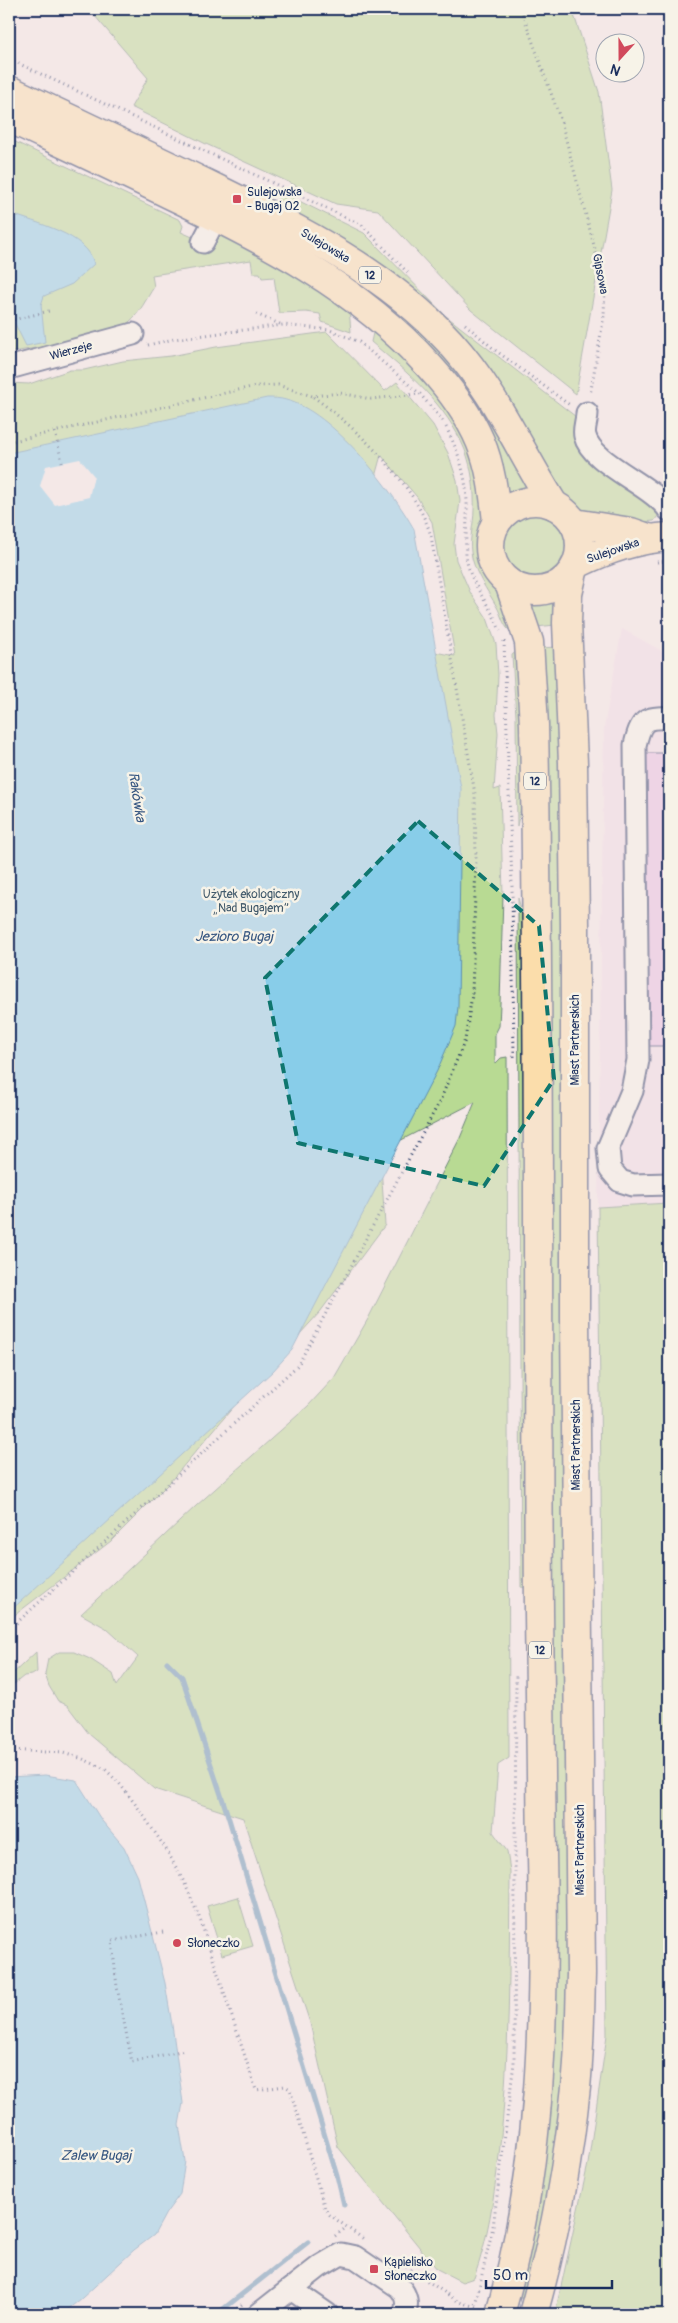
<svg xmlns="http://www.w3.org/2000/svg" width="678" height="2323" viewBox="0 0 678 2323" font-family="Pangolin,sans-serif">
	<rect width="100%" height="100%" fill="#f4e8e7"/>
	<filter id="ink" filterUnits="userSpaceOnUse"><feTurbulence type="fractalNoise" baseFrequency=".02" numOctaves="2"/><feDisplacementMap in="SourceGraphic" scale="10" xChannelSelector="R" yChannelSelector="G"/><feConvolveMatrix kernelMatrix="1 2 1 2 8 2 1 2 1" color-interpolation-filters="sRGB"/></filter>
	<g filter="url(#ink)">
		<polygon fill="#f0dbe6" points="622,629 669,655 669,1203 598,1207 604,728"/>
		<g fill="#b8da93" stroke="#6a8478" fill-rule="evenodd">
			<polygon points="106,9 572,9 599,92 612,190 576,394 471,310 378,210 336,204 206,144 131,107 148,78 94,15"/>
			<path d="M 9,139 L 180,220 L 183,226 L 181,232 L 211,245 L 217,234 L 228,233 L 349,309 L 351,332 L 322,322 L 320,314 L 306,312 L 279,313 L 274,277 L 262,278 L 260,273 L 253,273 L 251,260 L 152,275 L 154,287 C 146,299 140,313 129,322 C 111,338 35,347 9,353 Z"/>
			<polygon points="176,182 319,252 422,327 482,397 529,489 507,496 471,404"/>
			<polygon points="281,192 364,233 446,316 580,420 657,508 658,516 654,521 642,522 587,515 564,498 500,388 277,199"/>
			<path d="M 327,332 L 385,391 L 397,382 L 433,425 L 448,453 L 457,480 L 460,501 L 454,544 L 456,560 L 470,592 L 487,618 L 496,644 L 498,675 L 496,715 L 498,733 L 494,790 L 500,788 L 503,894 L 500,1004 L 499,1026 L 495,1034 L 495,1064 L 501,1058 L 507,1057 L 509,1758 L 498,1765 L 493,1832 L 507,1851 L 510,1871 C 509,1966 510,2061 499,2155 C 494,2197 488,2239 474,2278 L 462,2282 L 437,2269 L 338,2147 L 310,2023 L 243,1818 L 154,1789 L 89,1734 L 67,1705 L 58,1701 L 49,1686 L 45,1674 L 48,1659 L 59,1652 L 74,1652 L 90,1659 L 113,1674 L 117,1686 L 138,1657 L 106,1628 L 81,1614 L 196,1506 L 308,1406 L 334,1378 L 368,1319 L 460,1138 L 475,1102 L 380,1151 L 385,1225 L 320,1312 L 235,1405 L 169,1483 L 111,1541 L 16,1614 L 9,1622 L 9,383 L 29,384 L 70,370 L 84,370 L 123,361 L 171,356 L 216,347 ZM 381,455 L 417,497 L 432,522 L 455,656 L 385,642 L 362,524 Z"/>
			<path d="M 373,333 L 378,333 L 449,403 L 477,462 L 484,515 L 477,550 L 486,576 L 500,594 L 514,629 L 509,630 C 503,625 501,614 497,607 C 488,591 473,571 471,552 C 469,538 474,524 474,510 C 475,491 472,468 465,450 C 446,404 409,374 371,342 Z"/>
			<circle cx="534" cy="545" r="31"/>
			<polygon points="556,601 555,625 536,627 529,604"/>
			<polygon points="556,647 560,720 570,1882 565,2090 540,2237 525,2299 516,2297 531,2235 541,648"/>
			<polygon points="518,650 524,793 517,826 516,716 512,655"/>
			<polygon points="518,898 526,926 528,1588 521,1587"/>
			<polygon points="669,1203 669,2314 555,2314 588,2164 607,2035 598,1207"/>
			<polygon points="36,1652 37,1672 32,1675 24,1676 9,1688 9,1677"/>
			<polygon points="238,1897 253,1946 222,1955 207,1906"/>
		</g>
		<g fill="#88cde9" stroke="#5c8eb1">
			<path d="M 9,213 C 35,223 88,234 94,264 L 72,284 L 44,296 L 41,305 L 45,342 L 26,346 L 9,312 Z"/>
			<path d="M 267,398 C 273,398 280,398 286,400 C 332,411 392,490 414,529 L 461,788 L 458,1007 L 456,1026 L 437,1071 L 292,1350 L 273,1371 L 9,1612 L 9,453 Z"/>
			<polygon points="45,1775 76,1780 102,1821 124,1847 138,1877 165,1983 172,2025 183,2103 179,2125 185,2161 180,2194 166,2213 154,2235 134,2250 82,2298 62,2314 9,2314 9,1777"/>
		</g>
		<polygon fill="#f4e8e7" points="80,459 94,476 89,497 55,505 40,486 46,466"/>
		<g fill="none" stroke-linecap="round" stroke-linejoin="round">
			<g stroke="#5c8eb1" stroke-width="5">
				<polyline points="167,1662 182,1677 229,1819 337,2176 344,2205"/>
				<polyline points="217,2314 308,2242"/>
			</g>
		</g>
		<polygon fill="#e7bce2" stroke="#1b2f5e" points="644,753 669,753 669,1046 646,1046"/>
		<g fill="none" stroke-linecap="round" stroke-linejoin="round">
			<g stroke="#1b2f5e" stroke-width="25">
				<g id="minor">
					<polyline points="203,242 216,217"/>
					<polyline points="9,368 133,334"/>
					<path d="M 587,413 C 587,421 583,429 585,436 C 591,463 652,485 669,510"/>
					<path d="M 669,718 C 645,717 641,720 635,745 L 638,1060 L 632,1091 L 608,1148 L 610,1169 L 620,1181 L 633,1185 L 669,1184"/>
					<polyline points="291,2289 327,2314"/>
					<path d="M 259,2314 L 319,2267 L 341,2254 L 355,2257 L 399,2287 C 406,2294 409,2304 404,2314"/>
				</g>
			</g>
			<g stroke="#1b2f5e" stroke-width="31">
				<g id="major">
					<path d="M 9,90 C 78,123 148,155 217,189 C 300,230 387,273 450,342 C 496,393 518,448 554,505"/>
					<path d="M 9,118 C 62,143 116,168 169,194 C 263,239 358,287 429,366 C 449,388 468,413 480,441 C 491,467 494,494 497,521"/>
					<circle cx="535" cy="546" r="45"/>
					<polyline points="574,523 631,532 648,538"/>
					<path d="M 577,564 C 605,550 637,539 669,537"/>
					<path d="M 500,2314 C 543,2164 545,2009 542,1854 C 541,1774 540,1693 539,1613 C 537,1317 540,1021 534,725 L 529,642 L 509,583"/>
					<path d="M 533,2314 C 554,2240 568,2164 576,2087 C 580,2050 580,2011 581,1974 L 575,1318 L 575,926 L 573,763 L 567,623 L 568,594 L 573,572"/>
				</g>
			</g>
			<g stroke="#1b2f5e" stroke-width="3" stroke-dasharray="1 4" stroke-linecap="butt">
				<polyline points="521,9 561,121 605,287 604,316 590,395"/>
				<polyline points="9,59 362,225 408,273"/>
				<polyline points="256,314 282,325"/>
				<polyline points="9,321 49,311"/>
				<polyline points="465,324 495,350 571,406"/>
				<polyline points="148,345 174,339 283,325 330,330 359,342 420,394 443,421"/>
				<path d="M 446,427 C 461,457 468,481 467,515 C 467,530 464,547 467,562 C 472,587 492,607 500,631"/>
				<polyline points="55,432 62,462"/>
				<polyline points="9,442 256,386 278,385 312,396 340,393 371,399 419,394"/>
				<polyline points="657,562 669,561"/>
				<polyline points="504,641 512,884 514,1057"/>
				<path d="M 9,1630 L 298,1365 L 440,1101 L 465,1040 L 472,995 L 476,860 L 475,794 L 431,536 C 416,484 356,427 312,396"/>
				<polyline points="9,1750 63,1753 83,1759 105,1769 119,1783 139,1809 166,1849 185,1884 200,1919 256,2090 285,2086 290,2089 325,2209 330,2215 365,2240"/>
				<polyline points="163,1932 112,1941 117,1987 132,2062 185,2050"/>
				<polyline points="335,2236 347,2227"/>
				<polyline points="402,2264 459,2302 476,2307"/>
				<polyline points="229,2314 244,2303"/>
				<polyline points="473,2314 493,2227 514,2063 516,1676"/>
			</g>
			<use href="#minor" stroke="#f7f3e8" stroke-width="21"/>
			<use href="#major" stroke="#fbddab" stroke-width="28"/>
		</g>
	</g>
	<path d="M0 0H678V2323H0ZM 418,821 L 539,926 L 554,1079 L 484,1186 L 298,1143 L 265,978 Z" fill="#f4e8e7" fill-opacity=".55" fill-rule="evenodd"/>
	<path fill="none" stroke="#0f766e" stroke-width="4" stroke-dasharray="10 6" stroke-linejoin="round" d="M 418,821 L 539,926 L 554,1079 L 484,1186 L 298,1143 L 265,978 Z"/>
	<g fill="#d1495b" stroke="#f7f3e8" stroke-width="2">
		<rect x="232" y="194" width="10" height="10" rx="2.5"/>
		<circle cx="177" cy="1943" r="5"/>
		<rect x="369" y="2264" width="10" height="10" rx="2.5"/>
	</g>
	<g text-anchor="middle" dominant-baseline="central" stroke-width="5" stroke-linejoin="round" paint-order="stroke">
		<g fill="#f7f3e8" stroke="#5d6a87" stroke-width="1">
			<rect x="359" y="266.5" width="22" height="17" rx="4"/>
			<rect x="524" y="772.5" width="22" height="17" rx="4"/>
			<rect x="529" y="1641.5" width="22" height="17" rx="4"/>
		</g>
		<g font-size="11" font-weight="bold" fill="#1b2f5e">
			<text x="370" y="275">12</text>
			<text x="535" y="781">12</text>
			<text x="540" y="1650">12</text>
		</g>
		<g font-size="12" fill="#1b2f5e" stroke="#f7f3e8" text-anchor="start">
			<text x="247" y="192">Sulejowska<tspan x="247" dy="14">- Bugaj 02</tspan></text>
			<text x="187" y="1943">Słoneczko</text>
			<text x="384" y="2262">Kąpielisko<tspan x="384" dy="14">Słoneczko</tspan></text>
		</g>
		<g font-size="12" fill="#1b2f5e" stroke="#f7f3e8">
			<text transform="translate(325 246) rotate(31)">Sulejowska</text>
			<text transform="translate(600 274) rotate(79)">Gipsowa</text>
			<text transform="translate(71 351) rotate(-15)">Wierzeje</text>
			<text transform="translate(613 551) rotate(-19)">Sulejowska</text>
			<text transform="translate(575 1040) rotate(-90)">Miast Partnerskich</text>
			<text transform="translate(576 1445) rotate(-90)">Miast Partnerskich</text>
			<text transform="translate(580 1850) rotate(-90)">Miast Partnerskich</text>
		</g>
		<g font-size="12" fill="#425a6b" stroke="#f7f3e8">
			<text x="251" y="894">Użytek ekologiczny<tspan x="251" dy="14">„Nad Bugajem”</tspan></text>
		</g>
		<g font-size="14" font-style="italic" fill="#365681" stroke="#f7f3e8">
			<text transform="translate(137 797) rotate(81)">Rakówka</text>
			<text x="234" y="936">Jezioro Bugaj</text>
			<text x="96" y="2155">Zalew Bugaj</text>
		</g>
	</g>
	<rect width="678" height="2323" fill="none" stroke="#f7f3e8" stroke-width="30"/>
	<rect x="15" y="15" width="648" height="2293" fill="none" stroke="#1b2f5e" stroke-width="2" filter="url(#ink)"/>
	<g transform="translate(620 58) rotate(201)"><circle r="24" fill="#f7f3e8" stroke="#9fa5b1"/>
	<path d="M0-4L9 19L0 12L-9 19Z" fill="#d1495b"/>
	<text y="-8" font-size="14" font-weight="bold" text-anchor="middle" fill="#1b2f5e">N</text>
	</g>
	<path d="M486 2280v8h126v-8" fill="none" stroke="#1b2f5e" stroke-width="2.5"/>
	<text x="493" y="2280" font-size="15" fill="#1b2f5e" stroke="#f7f3e8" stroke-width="4" paint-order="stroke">50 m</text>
</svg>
